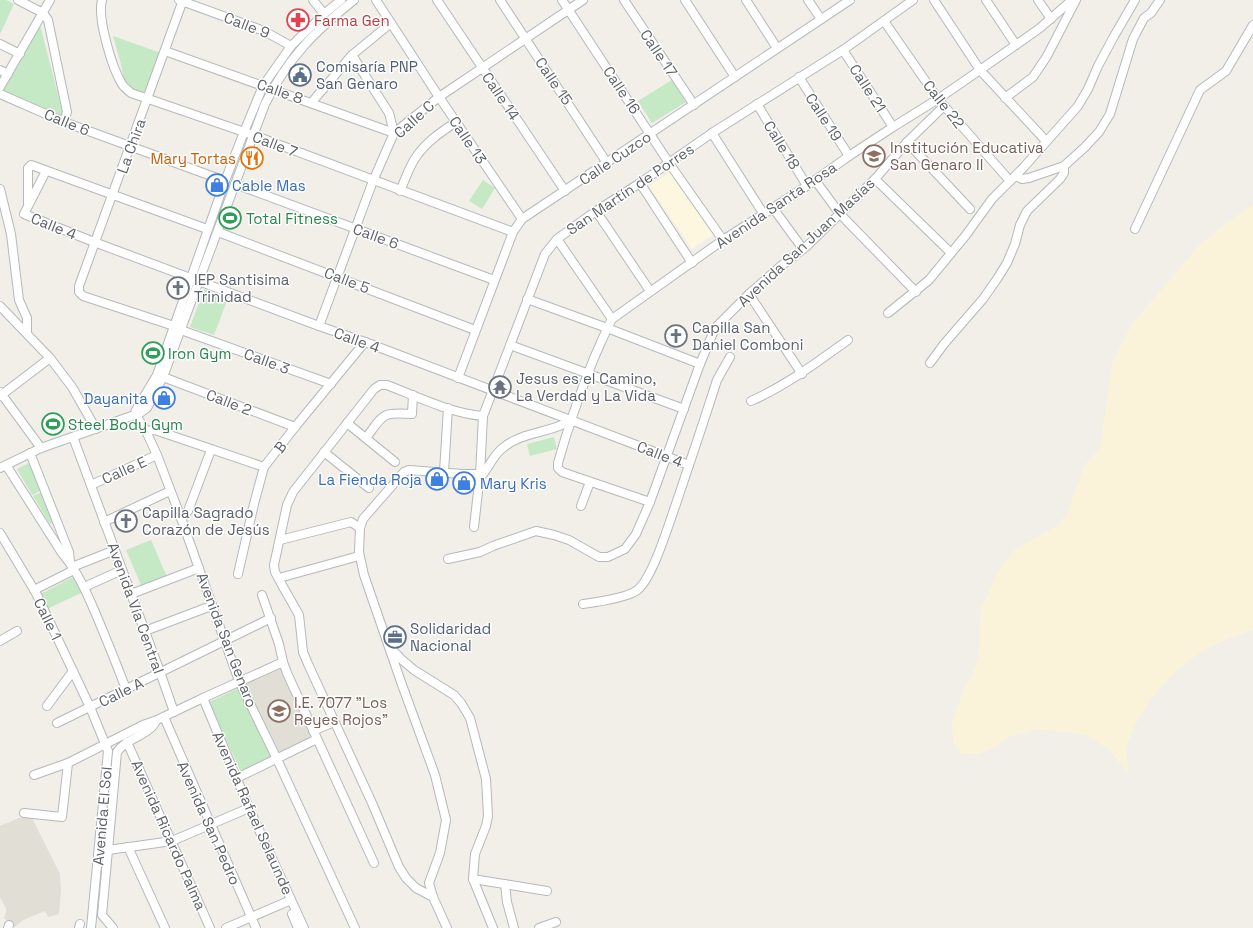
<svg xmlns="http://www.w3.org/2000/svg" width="1253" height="928" viewBox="0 0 1253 928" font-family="'Space Grotesk',sans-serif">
	<rect width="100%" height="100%" fill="#f1efe8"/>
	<polygon fill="#fef7e0" points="671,171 714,234 692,249 649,186"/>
	<g fill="#e1ded6">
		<polygon points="280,668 311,738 280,753 246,684"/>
		<polygon points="19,818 32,818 60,874 61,891 59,914 48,917 45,911 23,920 15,927 4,918 6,912 6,908 0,897 0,826"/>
	</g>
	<g fill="#c5e8c5">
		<polygon points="0,0 6,0 14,4 0,34"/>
		<polygon points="40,25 64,118 2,92"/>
		<polygon points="113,36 161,53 145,97 131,90 127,86 124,80 121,64"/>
		<polygon points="672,80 686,102 652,123 638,101"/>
		<polygon points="483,180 495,188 482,209 469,201"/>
		<polygon points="204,289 228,298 214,335 190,327"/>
		<polygon points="554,437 557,449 530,456 527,444"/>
		<polygon points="29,463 42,490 32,495 17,469"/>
		<polygon points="42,492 53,522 50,524 33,496"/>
		<polygon points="151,540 167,577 142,587 126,550"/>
		<polygon points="71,578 74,578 83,592 47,609 41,596 41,594"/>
		<polygon points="239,688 271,758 241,772 209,702"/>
	</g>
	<path fill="#fbf3d9" d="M 1253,205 L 1253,630 C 1208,645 1182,659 1153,697 C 1142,712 1133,726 1128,743 C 1126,752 1128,764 1128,774 L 1110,750 L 1087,735 L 1071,733 L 1037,729 L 1014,735 L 1007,738 L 992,749 L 978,754 L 961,753 L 953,742 L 952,723 L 964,688 L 973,675 L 979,654 L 979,636 L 981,610 L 997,573 L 1013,551 L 1058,525 L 1068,512 L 1084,466 L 1100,448 L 1113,361 L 1132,324 L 1199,246 L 1229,221 Z"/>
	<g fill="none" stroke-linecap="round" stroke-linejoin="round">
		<g stroke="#b5b8bc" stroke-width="10">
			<g id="minor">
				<polyline points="18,0 43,13 48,20 67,112 64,122"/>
				<path d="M 102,0 C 97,18 112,68 122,84 C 124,88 128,90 131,93 L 253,135 L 513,232"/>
				<polyline points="179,0 264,31 291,46"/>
				<polyline points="313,0 324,14"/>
				<polyline points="376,0 439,97 522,219"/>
				<polyline points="437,0 565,191"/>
				<polyline points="500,0 607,163"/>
				<polyline points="562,0 669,163 723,240"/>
				<polyline points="624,0 694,105"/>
				<polyline points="685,0 735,77"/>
				<polyline points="746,0 777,48"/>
				<polyline points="808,0 821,19"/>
				<polyline points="934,0 980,70 1046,141"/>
				<polyline points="986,0 1016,45"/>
				<polyline points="1038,0 1051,19"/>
				<polyline points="884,21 938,99 1010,181"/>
				<polyline points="0,44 20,54"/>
				<polyline points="843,50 893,127"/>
				<polyline points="165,51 394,133"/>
				<polyline points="352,55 389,113 394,133"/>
				<polyline points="0,70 8,74"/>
				<polyline points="799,77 849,156"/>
				<polyline points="0,87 50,0"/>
				<polyline points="0,94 64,122 225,181"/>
				<polyline points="1005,98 1033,77 1047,56 1076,0"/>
				<polyline points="312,102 352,55 391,23"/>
				<polyline points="757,104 807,186"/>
				<polyline points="712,133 763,213"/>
				<polyline points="907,142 970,209"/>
				<polyline points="46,171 24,214 94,242 319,326 365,342 689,465"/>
				<polyline points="1016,176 1022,179 1029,178 1064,166 1085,147 1099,132 1110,114 1133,39 1144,18 1151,13 1160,0"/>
				<polyline points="875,179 951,253"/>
				<polyline points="815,180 840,214 916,292"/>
				<polyline points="640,183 692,263"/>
				<polyline points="235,184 494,280"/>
				<polyline points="0,189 11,234 19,300 27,318 27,333"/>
				<path d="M 400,191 C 405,180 409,167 416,157 C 426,142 441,132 456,122"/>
				<polyline points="28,203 28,168 31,165 207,229"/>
				<polyline points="773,208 803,249"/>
				<polyline points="596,211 650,291"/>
				<polyline points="1135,229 1200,90 1226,71 1253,25"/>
				<polyline points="218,232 475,330"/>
				<polyline points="557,239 612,319"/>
				<polyline points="749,294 802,374"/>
				<polyline points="527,299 607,328 700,364"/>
				<polyline points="0,306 50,358 72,387 96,429"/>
				<polyline points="888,313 929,280 966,235 992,199 1023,168 1078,106 1088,89 1098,66 1113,38 1135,0"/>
				<polyline points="174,326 83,296 79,292 79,286 183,0"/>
				<polyline points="319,326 373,181 394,133 439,97 583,0"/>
				<polyline points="181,330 331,384"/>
				<polyline points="510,345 684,409"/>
				<polyline points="930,363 944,344 983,299 997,279 1007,263 1015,244 1020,225 1027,211 1060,179 1064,173 1064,166"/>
				<polyline points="163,377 295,427"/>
				<polyline points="458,378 513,232 522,219 850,0"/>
				<polyline points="0,392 41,448"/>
				<polyline points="0,396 50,358"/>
				<path d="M 751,401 C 787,385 816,363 848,340"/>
				<polyline points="135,414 146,431 157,455 181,518 239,681 277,759 355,928"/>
				<polyline points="135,414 136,410 157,375 225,181 244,132 263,86 291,46 324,14 341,0"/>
				<polyline points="347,423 395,462"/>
				<polyline points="146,431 155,430 264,467"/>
				<polyline points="73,437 160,672 174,712"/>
				<path d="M 366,438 C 384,414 381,412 412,414 L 413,395"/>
				<polyline points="324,452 369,488"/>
				<polyline points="30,453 69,552 70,562"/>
				<path d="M 6,465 L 62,553 C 77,571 86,591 95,612 C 106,638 116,663 126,689"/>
				<path d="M 0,468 L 41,448 L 140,413 L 147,408 L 163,377 L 265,104 C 288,58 314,32 354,0"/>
				<polyline points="444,472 448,408"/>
				<polyline points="91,485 157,455"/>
				<path d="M 650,502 L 562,472 L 558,468 L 558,463 C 568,427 580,393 594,358 C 600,345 605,332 612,319 L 723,240 L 807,186 L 849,156 L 893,127 L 938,99 L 980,70 L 1040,28 L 1072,0"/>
				<polyline points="581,506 590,482"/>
				<polyline points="181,518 185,515 188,511 211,450"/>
				<polyline points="104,522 170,491"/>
				<polyline points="474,527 480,474 483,416 545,254 557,239 596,211 640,183 712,133 843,50 913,0"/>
				<polyline points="0,533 36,593 90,707 108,751 91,928"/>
				<polyline points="280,540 351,522 360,528"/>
				<polyline points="448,559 480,552 493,546 536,531 554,535 569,540 599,557 608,557 625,549 636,534 650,502 700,364 715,328 749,294 782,265 807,246 875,179 907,142 944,106"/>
				<polyline points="72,567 115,550"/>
				<polyline points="238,574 254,504 264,467 295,427 365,342"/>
				<polyline points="279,578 359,556"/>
				<polyline points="84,587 122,570"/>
				<polyline points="34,590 74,570"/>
				<polyline points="131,594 199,568"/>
				<polyline points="262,595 279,644 283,662 287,673 374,863"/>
				<path d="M 583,604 C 597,602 626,598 636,591 C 652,581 669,523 676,504 C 690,462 704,421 717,380 L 730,357"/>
				<polyline points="145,631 211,606"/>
				<polyline points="0,641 17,631"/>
				<polyline points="390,647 401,659 414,670 454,695 461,703 470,718 486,779 488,816 486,826 475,854 473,879 493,928"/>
				<polyline points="203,698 249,808 304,928"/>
				<polyline points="47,706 73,671"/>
				<polyline points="164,717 256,928"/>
				<polyline points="57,723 271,618"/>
				<polyline points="313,731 334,722"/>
				<polyline points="127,742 210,928"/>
				<polyline points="34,775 68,763 143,725 157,720 203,698 283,662"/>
				<polyline points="237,778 317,739"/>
				<polyline points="24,813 62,817 68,763"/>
				<polyline points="128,847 165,928"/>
				<polyline points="108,850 172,841 249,808"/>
				<polyline points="473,879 547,891"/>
				<polyline points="505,884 507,902 514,928"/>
				<path d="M 433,897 L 416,888 L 406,878 L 399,867 L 372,803 L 308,664 L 303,652 L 299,615 L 282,585 L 275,572 L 274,565 L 287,505 L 293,492 L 374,389 L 380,385 L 387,385 C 418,397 450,413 483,416"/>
				<polyline points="292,914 298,928"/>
				<polyline points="8,928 9,925"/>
				<polyline points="79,928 80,924"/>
				<path d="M 113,928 L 102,915 L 117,752 C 127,737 149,736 156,721"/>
				<polyline points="226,928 291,900"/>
				<path d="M 447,928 L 433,897 L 429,883 L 440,853 L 446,820 L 435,775 L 401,682 L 364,575 L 359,552 L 360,528 L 363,519 L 404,472 L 409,470 L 462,474 L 483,474 C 490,465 494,454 504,447 C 522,432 550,433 570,421"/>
				<polyline points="539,928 556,922"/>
			</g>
		</g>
		<use href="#minor" stroke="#fff" stroke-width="8"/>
	</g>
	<defs>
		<g id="pharmacy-ring" transform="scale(1.15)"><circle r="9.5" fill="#fff" stroke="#e0444e" stroke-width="1.5"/><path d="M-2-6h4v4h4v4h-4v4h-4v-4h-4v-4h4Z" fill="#e0444e"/></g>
		<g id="civic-ring" transform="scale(1.15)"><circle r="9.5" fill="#fff" stroke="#5c6f8a" stroke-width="1.5"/><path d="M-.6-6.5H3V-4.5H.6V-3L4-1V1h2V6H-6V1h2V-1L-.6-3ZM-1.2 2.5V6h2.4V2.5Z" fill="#5c6f8a"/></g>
		<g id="school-ring" transform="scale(1.15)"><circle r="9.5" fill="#fff" stroke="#8d6e63" stroke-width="1.5"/><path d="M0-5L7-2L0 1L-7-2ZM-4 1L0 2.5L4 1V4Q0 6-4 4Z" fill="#8d6e63"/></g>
		<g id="restaurant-ring" transform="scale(1.15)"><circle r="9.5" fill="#fff" stroke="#e8710a" stroke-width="1.5"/><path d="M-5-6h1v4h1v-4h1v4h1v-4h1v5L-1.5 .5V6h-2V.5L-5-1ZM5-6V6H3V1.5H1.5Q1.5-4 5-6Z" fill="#e8710a"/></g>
		<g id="shop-ring" transform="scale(1.15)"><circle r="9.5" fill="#fff" stroke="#3f7fe0" stroke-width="1.5"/><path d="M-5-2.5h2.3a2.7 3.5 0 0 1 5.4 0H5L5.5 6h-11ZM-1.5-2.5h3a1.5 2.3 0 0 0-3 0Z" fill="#3f7fe0"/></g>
		<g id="stadium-ring" transform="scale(1.15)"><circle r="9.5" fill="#fff" stroke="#2e9e5b" stroke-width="1.5"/><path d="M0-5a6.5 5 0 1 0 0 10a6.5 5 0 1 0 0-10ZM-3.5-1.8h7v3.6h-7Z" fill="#2e9e5b"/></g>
		<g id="church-ring" transform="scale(1.15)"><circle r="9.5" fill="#fff" stroke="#6b7280" stroke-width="1.5"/><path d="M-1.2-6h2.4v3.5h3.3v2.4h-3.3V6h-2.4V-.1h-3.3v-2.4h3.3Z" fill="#6b7280"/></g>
		<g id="temple-ring" transform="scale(1.15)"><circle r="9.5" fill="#fff" stroke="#6b7280" stroke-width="1.5"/><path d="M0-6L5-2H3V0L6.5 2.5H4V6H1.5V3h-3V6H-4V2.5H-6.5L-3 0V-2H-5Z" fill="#6b7280"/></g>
		<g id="office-ring" transform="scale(1.15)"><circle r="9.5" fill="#fff" stroke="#5c6f8a" stroke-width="1.5"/><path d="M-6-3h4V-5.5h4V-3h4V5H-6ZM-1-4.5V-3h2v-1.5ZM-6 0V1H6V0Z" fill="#5c6f8a"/></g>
	</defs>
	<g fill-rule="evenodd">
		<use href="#pharmacy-ring" x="298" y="20"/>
		<use href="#civic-ring" x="300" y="75"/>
		<use href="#school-ring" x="874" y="156"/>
		<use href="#restaurant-ring" x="252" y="158"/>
		<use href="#shop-ring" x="217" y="185"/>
		<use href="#stadium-ring" x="230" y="218"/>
		<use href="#church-ring" x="178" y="288"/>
		<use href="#church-ring" x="676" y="336"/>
		<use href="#stadium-ring" x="153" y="353"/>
		<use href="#temple-ring" x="500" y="387"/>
		<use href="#shop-ring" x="164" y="398"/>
		<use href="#stadium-ring" x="53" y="424"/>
		<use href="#shop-ring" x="437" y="479"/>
		<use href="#shop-ring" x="464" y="483"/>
		<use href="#church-ring" x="126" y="521"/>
		<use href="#office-ring" x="395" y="637"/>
		<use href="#school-ring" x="279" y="711"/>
	</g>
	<g text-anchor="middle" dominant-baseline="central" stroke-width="3" stroke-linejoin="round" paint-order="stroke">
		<g font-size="15" fill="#be3a42" stroke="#fff" text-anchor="start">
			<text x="314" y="20">Farma Gen</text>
		</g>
		<g font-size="15" fill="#5f6368" stroke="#fff">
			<text transform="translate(247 25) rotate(21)">Calle 9</text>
			<text transform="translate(659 53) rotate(56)">Calle 17</text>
			<text transform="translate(554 81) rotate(56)">Calle 15</text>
			<text transform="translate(868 88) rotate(57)">Calle 21</text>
			<text transform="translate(622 90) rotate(56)">Calle 16</text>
			<text transform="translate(280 91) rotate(19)">Calle 8</text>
			<text transform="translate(501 96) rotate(56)">Calle 14</text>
			<text transform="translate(944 104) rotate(52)">Calle 22</text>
			<text transform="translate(824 117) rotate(57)">Calle 19</text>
			<text transform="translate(414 119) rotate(-42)">Calle C</text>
			<text transform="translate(67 122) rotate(22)">Calle 6</text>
			<text transform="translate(468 140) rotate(56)">Calle 13</text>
			<text transform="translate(275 144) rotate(21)">Calle 7</text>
			<text transform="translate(782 145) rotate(58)">Calle 18</text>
			<text transform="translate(131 146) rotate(-70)">La Chira</text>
			<text transform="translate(615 158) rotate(-34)">Calle Cuzco</text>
			<text transform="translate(630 189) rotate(-34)">San Martín de Porres</text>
			<text transform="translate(776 205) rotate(-34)">Avenida Santa Rosa</text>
			<text transform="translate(54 226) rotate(22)">Calle 4</text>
			<text transform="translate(376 236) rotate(20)">Calle 6</text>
			<text transform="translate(806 242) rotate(-43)">Avenida San Juan Masías</text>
			<text transform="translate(347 280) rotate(21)">Calle 5</text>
			<text transform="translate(357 340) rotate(20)">Calle 4</text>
			<text transform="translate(267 361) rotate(20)">Calle 3</text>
			<text transform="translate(229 402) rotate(21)">Calle 2</text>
			<text transform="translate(280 447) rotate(-53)">B</text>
			<text transform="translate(660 454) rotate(21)">Calle 4</text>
			<text transform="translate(124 470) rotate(-24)">Calle E</text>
			<text transform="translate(136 608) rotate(70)">Avenida Vía Central</text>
			<text transform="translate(48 619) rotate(64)">Calle 1</text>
			<text transform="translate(227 640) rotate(69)">Avenida San Genaro</text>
			<text transform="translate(121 692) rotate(-26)">Calle A</text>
			<text transform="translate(253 813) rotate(66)">Avenida Rafael Selaunde</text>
			<text transform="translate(102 816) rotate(-85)">Avenida El Sol</text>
			<text transform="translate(209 823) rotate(66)">Avenida San Pedro</text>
			<text transform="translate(169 835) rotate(66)">Avenida Ricardo Palma</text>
		</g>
		<g font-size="15" fill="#4e5e75" stroke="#fff" text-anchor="start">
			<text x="316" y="66">Comisaría PNP<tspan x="316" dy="17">San Genaro</tspan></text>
			<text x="410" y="628">Solidaridad<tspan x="410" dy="17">Nacional</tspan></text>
		</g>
		<g font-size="15" fill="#785e54" stroke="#fff" text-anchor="start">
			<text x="890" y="147">Institución Educativa<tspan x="890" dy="17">San Genaro II</tspan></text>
			<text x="294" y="702">I.E. 7077 "Los<tspan x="294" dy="17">Reyes Rojos"</tspan></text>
		</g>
		<g font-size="15" fill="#c56008" stroke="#fff" text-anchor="end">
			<text x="236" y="158">Mary Tortas</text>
		</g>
		<g font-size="15" fill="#366cbe" stroke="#fff" text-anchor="start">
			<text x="232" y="185">Cable Mas</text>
			<text x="148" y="398" text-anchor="end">Dayanita</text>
			<text x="422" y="479" text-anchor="end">La Fienda Roja</text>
			<text x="480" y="483">Mary Kris</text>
		</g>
		<g font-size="15" fill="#27864d" stroke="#fff" text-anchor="start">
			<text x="246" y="218">Total Fitness</text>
			<text x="168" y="353">Iron Gym</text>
			<text x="68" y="424">Steel Body Gym</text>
		</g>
		<g font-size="15" fill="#5b616d" stroke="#fff" text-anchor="start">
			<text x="194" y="279">IEP Santisima<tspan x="194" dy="17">Trinidad</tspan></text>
			<text x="692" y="327">Capilla San<tspan x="692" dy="17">Daniel Comboni</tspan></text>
			<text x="516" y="378">Jesus es el Camino,<tspan x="516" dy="17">La Verdad y La Vida</tspan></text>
			<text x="142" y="512">Capilla Sagrado<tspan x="142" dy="17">Corazón de Jesús</tspan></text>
		</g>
	</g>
</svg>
